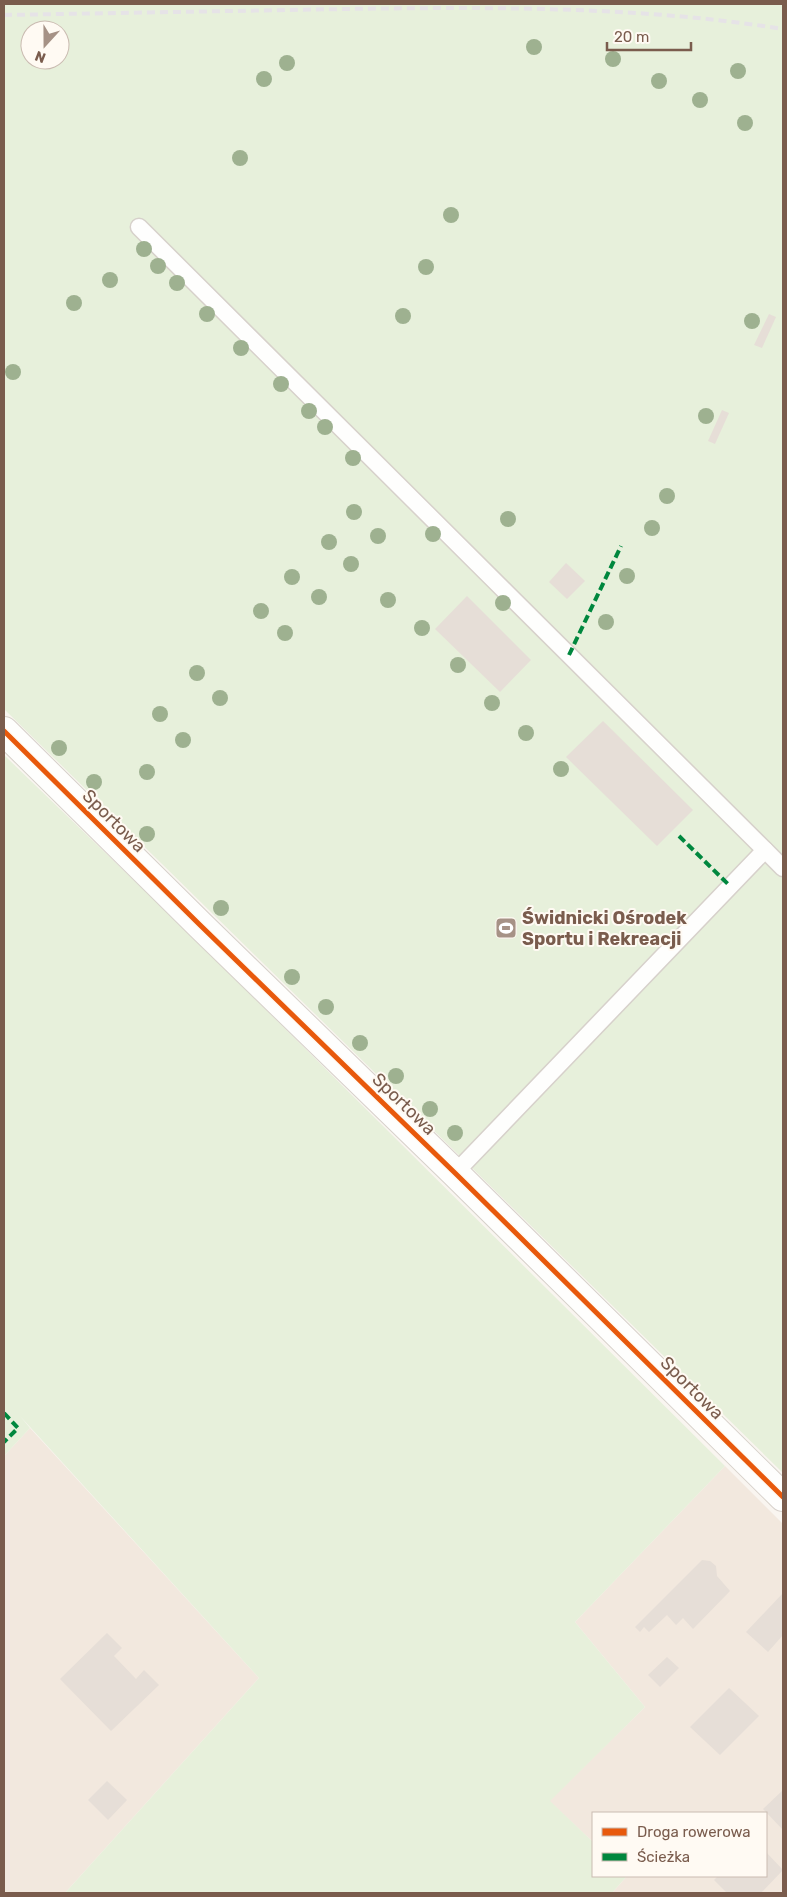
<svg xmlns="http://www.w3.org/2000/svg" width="787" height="1897" viewBox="0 0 787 1897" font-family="Rubik,sans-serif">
	<rect width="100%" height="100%" fill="#f9f5f0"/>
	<g fill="#f2e8de">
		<polygon points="30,1428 259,1678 65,1893 4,1893 4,1456"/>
		<polygon points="725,1466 783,1524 783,1893 612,1893 627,1876 766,1876 766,1813 593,1813 593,1842 549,1801 645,1707 575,1622"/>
	</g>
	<g fill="#e7f0db" fill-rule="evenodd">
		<path d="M 4,4 L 783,4 L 783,1473 L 4,709 ZM 30,30 L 60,30 L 60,60 L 30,60 Z"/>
		<polygon points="4,755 203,947 725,1466 575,1622 645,1707 550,1801 593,1842 593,1876 627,1876 612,1893 65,1893 259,1678 20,1416 30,1428 4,1456"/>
	</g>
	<g fill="#e6ded7">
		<polygon points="769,314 776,317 762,348 754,345"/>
		<polygon points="722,410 729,413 715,444 708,441"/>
		<polygon points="566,563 585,581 567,599 549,582"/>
		<polygon points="467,596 531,660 500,692 435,629"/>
		<polygon points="603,721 693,810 657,846 566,757"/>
		<polygon points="702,1560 710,1561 716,1566 717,1576 730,1591 693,1629 683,1618 676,1625 667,1615 649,1632 644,1627 640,1632 635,1627"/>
		<polygon points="783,1593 783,1635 768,1652 746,1632"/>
		<polygon points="107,1633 122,1648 114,1656 136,1679 144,1670 159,1685 111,1731 60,1679"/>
		<polygon points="667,1657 679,1668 660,1687 648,1675"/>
		<polygon points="729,1688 759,1716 720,1755 690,1727"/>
		<polygon points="107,1781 127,1800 108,1820 88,1800"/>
		<polygon points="783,1790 783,1830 763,1809"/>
		<polygon points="766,1852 783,1870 761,1893 727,1893 714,1880 718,1876 766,1876"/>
	</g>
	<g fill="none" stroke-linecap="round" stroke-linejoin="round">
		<g stroke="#d7d1cb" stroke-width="19">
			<g id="service">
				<polyline points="139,227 765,850"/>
				<polyline points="455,1173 765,850 783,868"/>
			</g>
		</g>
		<g stroke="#d7d1cb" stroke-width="30">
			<polyline id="minor" points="4,731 200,925 455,1173 783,1497"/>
		</g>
		<use href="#service" stroke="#fefefd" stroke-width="16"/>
		<use href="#minor" stroke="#fefefd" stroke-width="28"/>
		<path stroke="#e6e3e7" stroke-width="4" stroke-dasharray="8 5" stroke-linecap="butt" d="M 4,15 C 117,13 231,11 345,9 C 491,7 639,6 783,29"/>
		<g stroke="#00873e" stroke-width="4" stroke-dasharray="8 4" stroke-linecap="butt">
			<polyline points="569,655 621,546"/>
			<polyline points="679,836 730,886"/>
			<polyline points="4,1413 18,1428 4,1442"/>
		</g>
		<g stroke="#fffaf3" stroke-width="8">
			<polyline id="cycleway" points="4,731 200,925 455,1173 783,1497"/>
		</g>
		<use href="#cycleway" stroke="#e8590c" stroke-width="5"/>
	</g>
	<g fill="#9eb190">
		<circle cx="534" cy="47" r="8"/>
		<circle cx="613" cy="59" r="8"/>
		<circle cx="287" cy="63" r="8"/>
		<circle cx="738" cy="71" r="8"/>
		<circle cx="264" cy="79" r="8"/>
		<circle cx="659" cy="81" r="8"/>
		<circle cx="700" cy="100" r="8"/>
		<circle cx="745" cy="123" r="8"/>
		<circle cx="240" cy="158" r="8"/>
		<circle cx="451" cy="215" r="8"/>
		<circle cx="144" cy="249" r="8"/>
		<circle cx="158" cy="266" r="8"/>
		<circle cx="426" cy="267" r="8"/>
		<circle cx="110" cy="280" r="8"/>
		<circle cx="177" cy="283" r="8"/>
		<circle cx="74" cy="303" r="8"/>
		<circle cx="207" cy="314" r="8"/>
		<circle cx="403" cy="316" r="8"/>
		<circle cx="752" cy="321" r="8"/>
		<circle cx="241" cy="348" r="8"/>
		<circle cx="13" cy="372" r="8"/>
		<circle cx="281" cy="384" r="8"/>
		<circle cx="309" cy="411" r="8"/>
		<circle cx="706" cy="416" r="8"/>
		<circle cx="325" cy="427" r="8"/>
		<circle cx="353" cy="458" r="8"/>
		<circle cx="667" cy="496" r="8"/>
		<circle cx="354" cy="512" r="8"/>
		<circle cx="508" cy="519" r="8"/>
		<circle cx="652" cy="528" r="8"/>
		<circle cx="433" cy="534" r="8"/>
		<circle cx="378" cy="536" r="8"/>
		<circle cx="329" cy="542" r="8"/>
		<circle cx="351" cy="564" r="8"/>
		<circle cx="627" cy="576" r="8"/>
		<circle cx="292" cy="577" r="8"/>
		<circle cx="319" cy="597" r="8"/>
		<circle cx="388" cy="600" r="8"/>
		<circle cx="503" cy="603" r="8"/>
		<circle cx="261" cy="611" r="8"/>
		<circle cx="606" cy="622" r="8"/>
		<circle cx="422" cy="628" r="8"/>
		<circle cx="285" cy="633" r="8"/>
		<circle cx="458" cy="665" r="8"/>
		<circle cx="197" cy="673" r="8"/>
		<circle cx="220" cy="698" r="8"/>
		<circle cx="492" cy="703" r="8"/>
		<circle cx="160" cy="714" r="8"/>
		<circle cx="526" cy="733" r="8"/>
		<circle cx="183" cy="740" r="8"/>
		<circle cx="59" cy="748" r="8"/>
		<circle cx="561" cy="769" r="8"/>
		<circle cx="147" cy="772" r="8"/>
		<circle cx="94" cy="782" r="8"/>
		<circle cx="147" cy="834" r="8"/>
		<circle cx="221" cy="908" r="8"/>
		<circle cx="292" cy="977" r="8"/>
		<circle cx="326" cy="1007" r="8"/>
		<circle cx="360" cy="1043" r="8"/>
		<circle cx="396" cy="1076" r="8"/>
		<circle cx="430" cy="1109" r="8"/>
		<circle cx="455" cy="1133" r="8"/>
	</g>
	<defs>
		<g id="stadium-square" transform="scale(1.125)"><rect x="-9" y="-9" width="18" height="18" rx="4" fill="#a69286" stroke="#fffaf3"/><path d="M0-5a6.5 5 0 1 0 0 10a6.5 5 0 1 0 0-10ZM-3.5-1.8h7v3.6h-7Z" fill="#fff"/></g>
	</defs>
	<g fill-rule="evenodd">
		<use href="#stadium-square" x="506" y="928"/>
	</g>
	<g text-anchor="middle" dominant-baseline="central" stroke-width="4" stroke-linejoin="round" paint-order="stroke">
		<g font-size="18" fill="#7a5c4d" stroke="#fffaf3">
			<text transform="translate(114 821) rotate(45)">Sportowa</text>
			<text transform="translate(404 1104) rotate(44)">Sportowa</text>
			<text transform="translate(692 1388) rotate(45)">Sportowa</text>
		</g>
		<g font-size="18" font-weight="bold" fill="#7a5c4d" stroke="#fffaf3" text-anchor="start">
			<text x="522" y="918">Świdnicki Ośrodek<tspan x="522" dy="21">Sportu i Rekreacji</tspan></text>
		</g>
	</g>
	<rect width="787" height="1897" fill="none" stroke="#7a5c4d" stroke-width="10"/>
	<rect x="592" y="1812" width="175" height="65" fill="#fffaf3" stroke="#cabbb1"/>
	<rect x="602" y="1828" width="25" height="8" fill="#e8590c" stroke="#cabbb1"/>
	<text x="637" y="1837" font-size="15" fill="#7a5c4d">Droga rowerowa</text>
	<rect x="602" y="1853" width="25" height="8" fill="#00873e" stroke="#cabbb1"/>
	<text x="637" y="1862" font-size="15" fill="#7a5c4d">Ścieżka</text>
	<g transform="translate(45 45) rotate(201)"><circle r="24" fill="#fffaf3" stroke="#cabbb1"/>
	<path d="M0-4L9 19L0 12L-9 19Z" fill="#a69286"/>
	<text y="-8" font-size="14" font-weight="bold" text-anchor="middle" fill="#7a5c4d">N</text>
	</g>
	<path d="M607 42v8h84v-8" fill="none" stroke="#7a5c4d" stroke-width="2.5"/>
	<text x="614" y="42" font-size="15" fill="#7a5c4d" stroke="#fffaf3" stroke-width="4" paint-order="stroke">20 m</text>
</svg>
